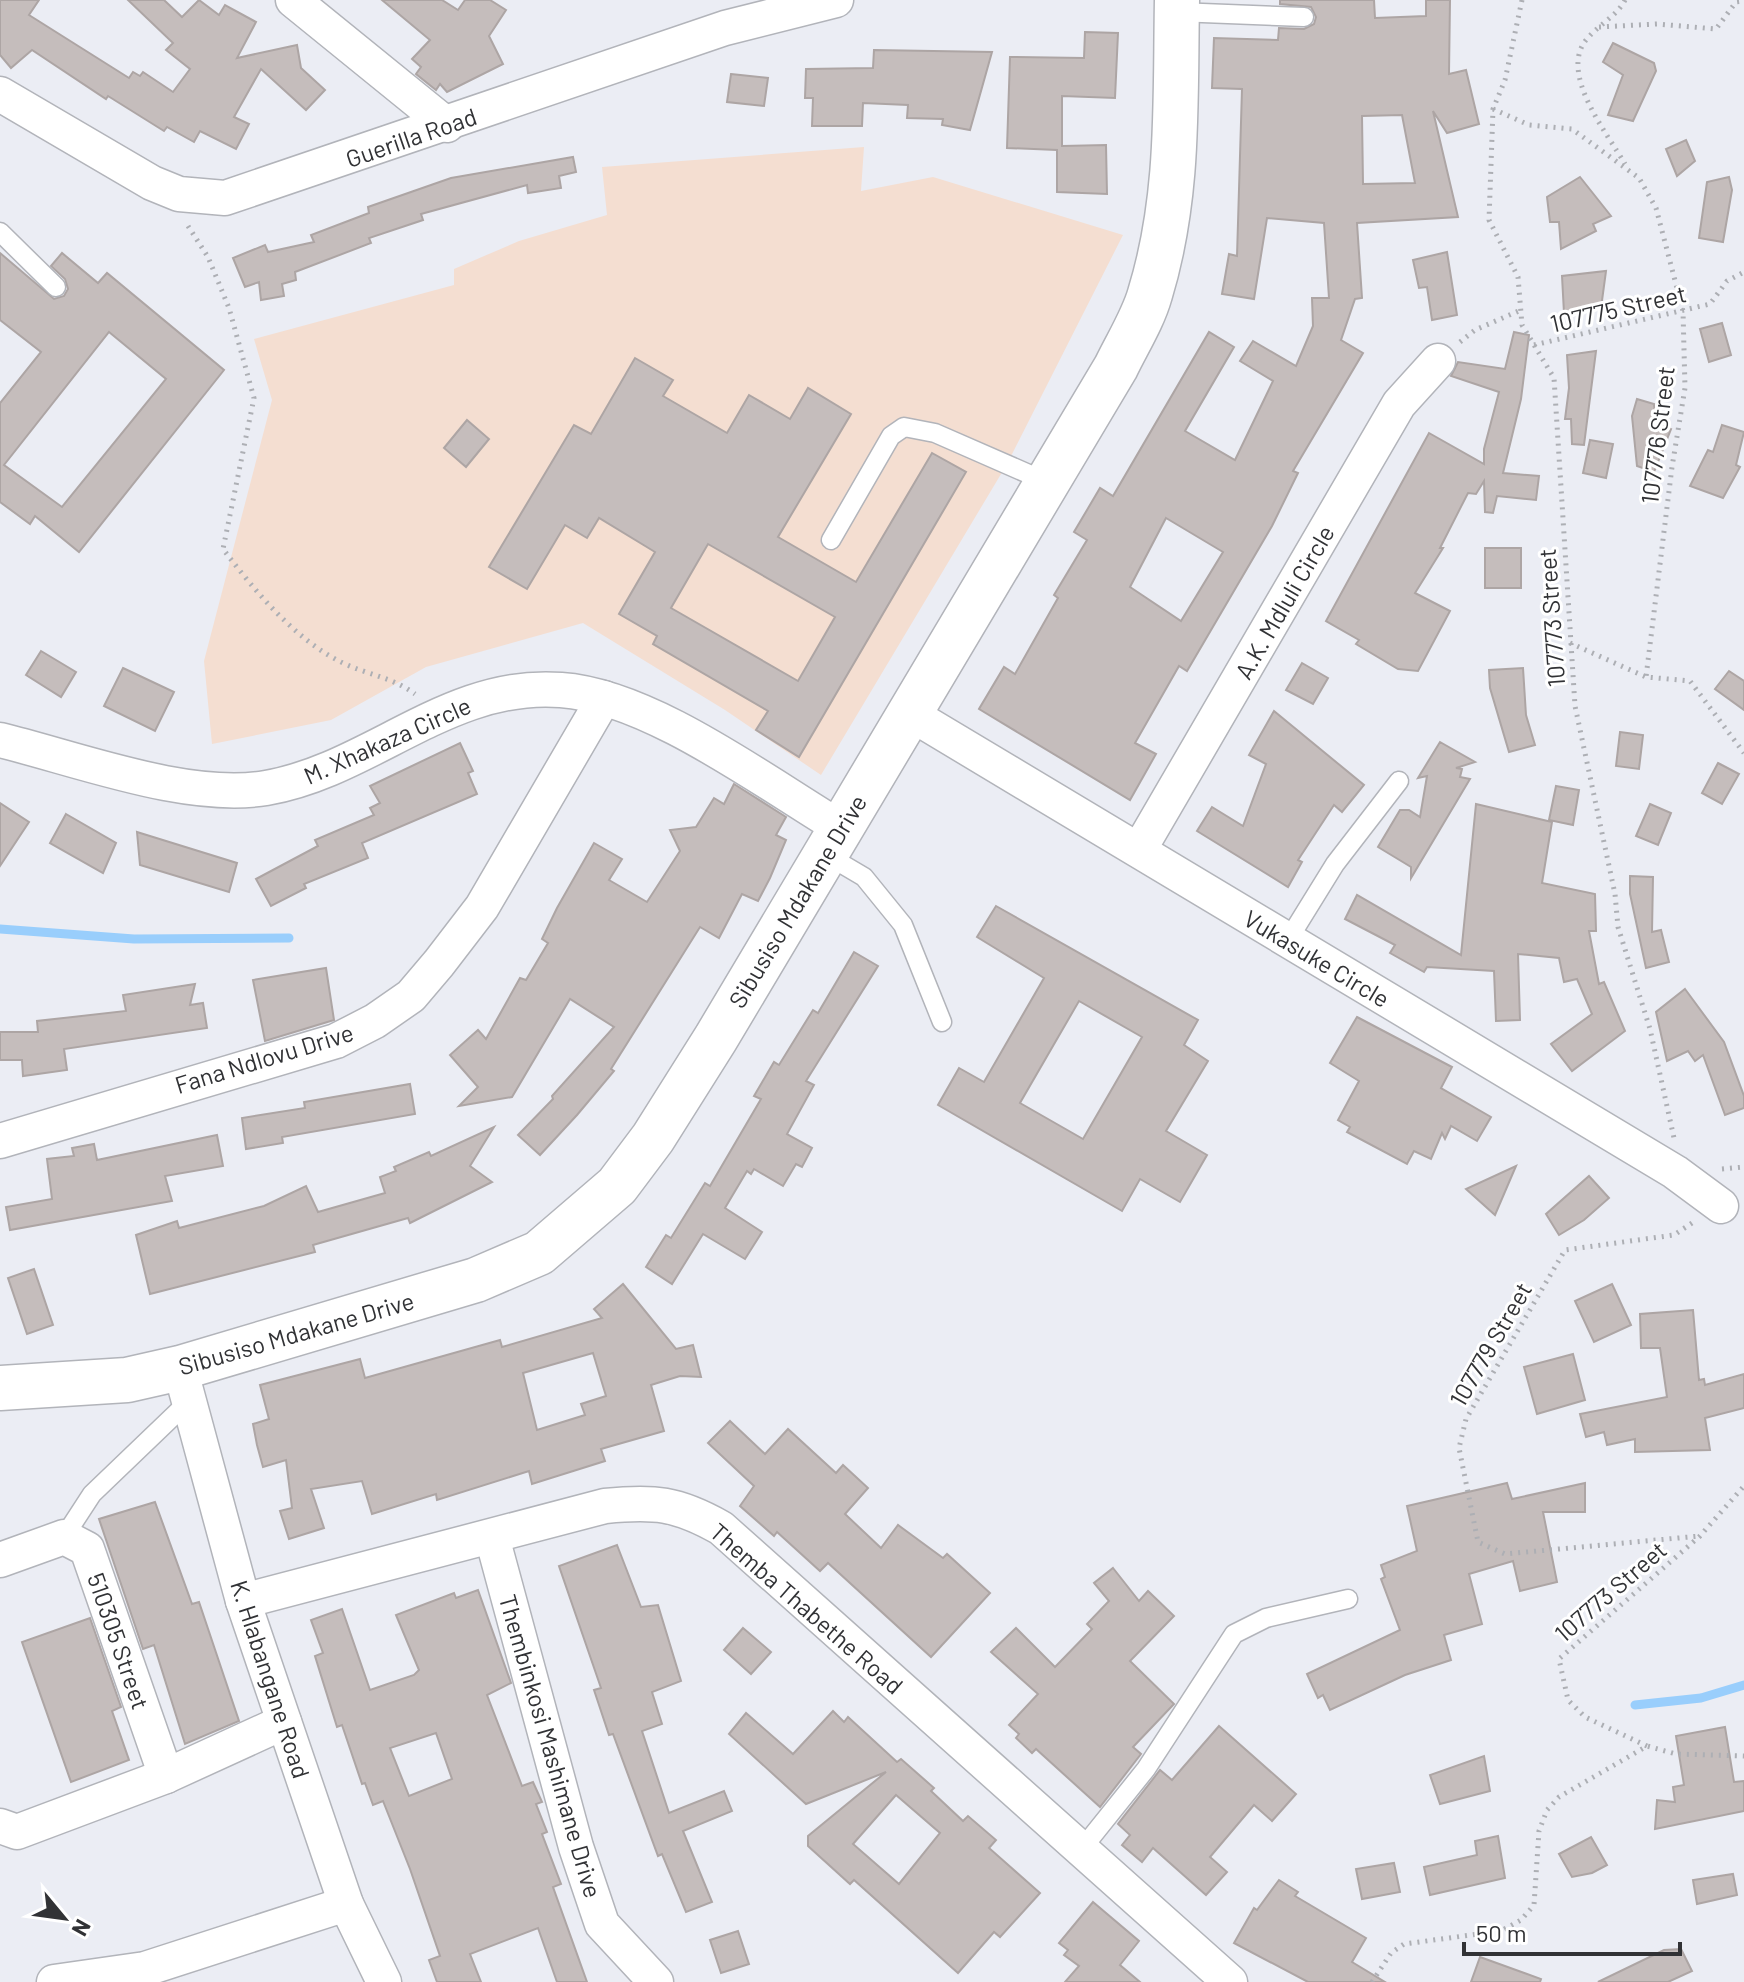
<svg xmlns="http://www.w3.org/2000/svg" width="1744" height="1982" viewBox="0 0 1744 1982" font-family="Barlow,sans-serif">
	<rect width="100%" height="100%" fill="#ebedf4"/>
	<polygon fill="#f4ded1" points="864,147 861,191 933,177 1123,235 1007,464 821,775 725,710 583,623 426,667 331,720 212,744 204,661 272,400 254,339 454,285 454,269 519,241 607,215 602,167"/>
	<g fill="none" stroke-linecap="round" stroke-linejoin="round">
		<g stroke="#99cefc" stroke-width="9">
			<polyline points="0,929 134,939 289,938"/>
			<polyline points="1635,1705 1701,1698 1744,1685"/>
		</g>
	</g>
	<g fill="#c5bdbc" stroke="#ada5a4" stroke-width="2" fill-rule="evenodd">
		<polygon points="0,0 39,0 29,15 129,78 133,72 140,76 143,72 173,92 190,69 166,50 173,43 128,0 164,0 182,17 199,0 219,15 225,5 256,22 237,58 297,45 301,68 325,90 306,110 261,69 234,117 249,124 236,149 200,131 194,142 167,127 164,131 108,96 106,99 32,50 11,68 0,55"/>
		<polygon points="382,0 442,0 458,10 465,0 490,0 506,10 489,36 503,64 447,92 440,84 436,90 416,74 421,67 412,59 430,40"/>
		<path d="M 1280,0 L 1374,0 L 1375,18 L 1426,16 L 1426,0 L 1450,0 L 1449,74 L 1466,70 L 1479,124 L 1447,133 L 1433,111 L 1458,217 L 1357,223 L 1362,298 L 1355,299 L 1341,340 L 1363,353 L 1293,471 L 1298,473 L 1272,526 L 1187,671 L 1179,666 L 1135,743 L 1156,754 L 1130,800 L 979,709 L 1004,667 L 1015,674 L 1058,598 L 1054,595 L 1087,540 L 1074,532 L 1100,488 L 1113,496 L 1209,332 L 1234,347 L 1185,431 L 1235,460 L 1273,381 L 1240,361 L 1253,341 L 1296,366 L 1313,326 L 1312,298 L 1329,298 L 1324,223 L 1267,218 L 1254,299 L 1222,294 L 1229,254 L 1237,256 L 1242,89 L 1212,88 L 1214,38 L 1278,40 L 1279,28 L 1304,29 L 1314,24 L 1316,17 L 1311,7 L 1280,4 ZM 1402,115 L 1415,183 L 1363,184 L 1362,116 ZM 1166,518 L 1223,552 L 1181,621 L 1130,587 Z"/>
		<polygon points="1085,32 1118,33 1115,98 1062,96 1062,146 1106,145 1107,194 1057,192 1057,150 1007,148 1010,57 1084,58"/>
		<polygon points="1613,43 1654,63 1656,71 1633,121 1608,115 1623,75 1603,62"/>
		<polygon points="874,50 992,52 970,130 942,125 943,119 907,118 908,105 863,103 862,126 812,126 813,98 805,98 806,69 873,68"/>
		<polygon points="731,74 768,78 764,106 727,102"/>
		<polygon points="1686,140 1695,161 1677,176 1666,149"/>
		<polygon points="573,157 576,172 559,176 561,188 528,193 527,185 421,214 423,220 369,238 371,243 295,272 296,280 282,284 284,296 261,300 259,282 245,287 233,258 265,245 268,252 314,242 311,235 369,213 368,207 451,178"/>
		<polygon points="1580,177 1611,216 1593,224 1596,231 1561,249 1559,222 1550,222 1547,197"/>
		<polygon points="1729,177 1732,190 1723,242 1699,238 1707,182"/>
		<polygon points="1447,252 1457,315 1432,320 1427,287 1419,288 1413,260"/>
		<path d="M 0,253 L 54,299 L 64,296 L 68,289 L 65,279 L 51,266 L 62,253 L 98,283 L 107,273 L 224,370 L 79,552 L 35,516 L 30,524 L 0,502 L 0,403 L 41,352 L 0,320 ZM 109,332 L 166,379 L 62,507 L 4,465 Z"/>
		<polygon points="1606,271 1601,308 1564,313 1562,276"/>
		<polygon points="1722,323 1731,355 1709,362 1700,329"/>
		<polygon points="1514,332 1529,335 1521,399 1503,473 1539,476 1536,500 1497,496 1493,513 1485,512 1484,481 1476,494 1468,493 1440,548 1443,548 1415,593 1450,611 1418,671 1398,669 1356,644 1359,640 1326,621 1429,433 1484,464 1484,449 1499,392 1451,376 1458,362 1505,369"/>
		<polygon points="1596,351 1584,445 1572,444 1571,419 1565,419 1569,388 1567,355"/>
		<path d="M 635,358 L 673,380 L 663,396 L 727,433 L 749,395 L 790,419 L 808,388 L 851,414 L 778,537 L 856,582 L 932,453 L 966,472 L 799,757 L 756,730 L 768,711 L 653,644 L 657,636 L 619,614 L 655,552 L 599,518 L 587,538 L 565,525 L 527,589 L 489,567 L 574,425 L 591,434 ZM 708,544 L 835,617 L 798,681 L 671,608 Z"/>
		<polygon points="1637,399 1654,404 1656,424 1671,429 1654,472 1637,466 1632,416"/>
		<polygon points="467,420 489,439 466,467 444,448"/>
		<polygon points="1722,425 1744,432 1736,465 1740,467 1723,498 1690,486 1708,450 1713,452"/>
		<polygon points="1590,440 1613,444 1606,478 1583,473"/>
		<rect x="1485" y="548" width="36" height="40"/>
		<polygon points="41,651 76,672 61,697 26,675"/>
		<polygon points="1302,663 1328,678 1313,704 1286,690"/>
		<polygon points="123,668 174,692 155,731 104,706"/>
		<polygon points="1523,668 1526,715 1535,745 1509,752 1490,688 1489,670"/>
		<polygon points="1729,671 1744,681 1744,710 1715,689"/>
		<polygon points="1274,711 1364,785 1342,812 1334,805 1298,860 1302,862 1288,887 1197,831 1212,807 1243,826 1266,764 1249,755"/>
		<polygon points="1620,732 1643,735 1639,769 1616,766"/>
		<polygon points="1440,742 1475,762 1456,768 1462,769 1460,777 1470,779 1411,878 1411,867 1378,847 1400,810 1409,810 1420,817 1427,776 1418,778"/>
		<polygon points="460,743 473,771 468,773 477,794 362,843 368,858 304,884 306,888 271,906 256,879 318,846 315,840 374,815 370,808 380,803 370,786"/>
		<polygon points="1718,763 1739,774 1722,804 1702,793"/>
		<polygon points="734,784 786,817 776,835 786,840 770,878 758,901 742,894 719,938 700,927 611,1069 614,1071 577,1115 540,1155 518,1135 553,1099 552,1096 614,1027 570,999 512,1097 459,1106 478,1087 450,1055 478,1030 486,1039 520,978 526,980 548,943 542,939 557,908 594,843 622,859 609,880 647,902 680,851 670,830 696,827 714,798 724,804"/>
		<polygon points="1556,786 1579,790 1573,825 1549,820"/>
		<polygon points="0,803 29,822 0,866"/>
		<polygon points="1476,804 1552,822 1542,883 1595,894 1596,931 1589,931 1599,984 1604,982 1625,1031 1572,1071 1551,1044 1592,1014 1577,979 1564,982 1559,958 1518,954 1520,1020 1496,1021 1494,971 1427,967 1424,972 1390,953 1395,945 1345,919 1357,895 1461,955"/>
		<polygon points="1650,804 1671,813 1658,845 1636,836"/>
		<polygon points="66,814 116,843 103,873 50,843"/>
		<polygon points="137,832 237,863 229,892 140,865"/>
		<polygon points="1630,876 1653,877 1652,932 1661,930 1669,962 1646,968 1630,894"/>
		<path d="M 996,906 L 1198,1020 L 1184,1045 L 1208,1061 L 1166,1131 L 1207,1155 L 1180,1202 L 1140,1179 L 1122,1211 L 938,1105 L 959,1068 L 984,1082 L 1044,978 L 977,937 ZM 1079,1001 L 1142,1037 L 1083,1139 L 1020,1103 Z"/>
		<polygon points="854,952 878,966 806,1081 814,1085 787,1134 812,1148 802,1167 796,1164 783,1186 754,1169 751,1174 747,1171 725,1208 762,1232 745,1259 703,1234 672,1284 646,1267 666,1235 671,1238 705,1183 710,1186 761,1099 754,1096 774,1062 779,1065 813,1010 818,1013"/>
		<polygon points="326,968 334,1020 265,1041 253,980"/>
		<polygon points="195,984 190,1005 203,1003 207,1028 64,1049 67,1070 23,1076 22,1060 0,1060 0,1032 38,1032 37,1021 126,1011 123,995"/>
		<polygon points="1685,989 1724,1042 1744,1096 1744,1108 1725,1115 1703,1055 1695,1061 1688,1051 1667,1061 1656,1012"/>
		<polygon points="1357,1017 1452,1067 1441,1088 1491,1117 1477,1141 1451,1126 1445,1139 1442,1133 1431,1159 1414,1151 1407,1164 1347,1132 1350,1127 1338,1120 1359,1081 1330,1063"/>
		<polygon points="410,1084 415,1114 282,1137 283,1143 246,1149 242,1118 305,1108 304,1102"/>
		<polygon points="494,1127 470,1166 492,1182 410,1223 408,1218 313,1245 315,1252 150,1294 136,1235 177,1221 179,1228 264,1206 306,1186 318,1212 385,1193 380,1177 396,1171 394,1167 429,1152 431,1156"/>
		<polygon points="217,1135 223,1166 165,1176 172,1201 10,1230 6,1207 52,1199 47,1159 74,1156 72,1148 94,1144 97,1160"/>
		<polygon points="1516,1166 1495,1215 1466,1189"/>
		<polygon points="1589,1176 1609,1198 1584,1220 1559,1235 1546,1214"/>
		<polygon points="34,1269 53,1325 27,1334 8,1278"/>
		<path d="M 623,1284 L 676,1349 L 693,1345 L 701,1377 L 680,1376 L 651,1385 L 664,1431 L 601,1449 L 605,1461 L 532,1484 L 529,1471 L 437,1500 L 436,1494 L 372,1514 L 362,1481 L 311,1489 L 324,1528 L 289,1539 L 280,1511 L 292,1508 L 286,1460 L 263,1467 L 257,1445 L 253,1424 L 269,1419 L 260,1385 L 360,1359 L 365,1378 L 500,1340 L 502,1347 L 602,1318 L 594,1309 ZM 593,1353 L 606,1396 L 581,1404 L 585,1415 L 537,1430 L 523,1373 Z"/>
		<polygon points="1612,1284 1631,1325 1594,1342 1575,1301"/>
		<polygon points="1693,1310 1699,1380 1704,1379 1705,1385 1744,1374 1744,1408 1705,1418 1710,1450 1635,1452 1635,1439 1607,1445 1604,1432 1586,1437 1580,1414 1667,1397 1660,1348 1641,1348 1640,1314"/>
		<polygon points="1573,1354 1585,1400 1537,1414 1524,1367"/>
		<polygon points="730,1421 765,1454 788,1429 836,1473 843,1465 868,1488 845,1514 881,1548 898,1525 943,1558 947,1554 990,1593 931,1657 828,1563 820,1571 777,1532 774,1536 740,1506 754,1486 708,1443"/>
		<polygon points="1507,1483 1512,1499 1585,1483 1585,1512 1543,1512 1557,1582 1520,1591 1513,1561 1469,1574 1482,1624 1444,1635 1451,1660 1405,1675 1330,1710 1323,1695 1318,1698 1307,1674 1400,1630 1381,1579 1385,1577 1381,1565 1417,1551 1407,1506"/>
		<polygon points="155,1502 192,1604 199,1602 239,1721 185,1744 154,1645 143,1649 99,1519"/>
		<polygon points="617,1545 641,1607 658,1605 681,1681 652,1692 662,1724 642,1731 669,1813 724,1791 732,1811 683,1831 712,1902 686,1912 662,1854 658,1856 613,1734 609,1735 594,1690 601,1688 559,1566"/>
		<polygon points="1113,1568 1139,1601 1148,1591 1174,1616 1130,1661 1174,1704 1133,1747 1141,1754 1100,1807 1036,1749 1032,1753 1016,1738 1019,1734 1009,1725 1038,1694 991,1652 1016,1628 1055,1667 1092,1629 1087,1624 1109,1601 1094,1583"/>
		<path d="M 478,1590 L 511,1683 L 487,1695 L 522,1786 L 533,1782 L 542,1802 L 536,1804 L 547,1832 L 542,1834 L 561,1884 L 553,1887 L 587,1982 L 557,1982 L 538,1928 L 470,1954 L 481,1982 L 437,1982 L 429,1960 L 440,1956 L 410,1869 L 383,1801 L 373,1805 L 365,1783 L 362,1784 L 342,1725 L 337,1727 L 315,1656 L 323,1653 L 311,1620 L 342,1609 L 370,1690 L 414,1675 L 419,1670 L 396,1615 L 454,1593 L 456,1598 ZM 436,1733 L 452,1779 L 409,1796 L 390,1748 Z"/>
		<polygon points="90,1618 121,1707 112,1711 129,1760 71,1782 22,1642"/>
		<polygon points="743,1628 771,1652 751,1674 724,1650"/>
		<path d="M 833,1711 L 844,1722 L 848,1717 L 897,1762 L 901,1759 L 934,1788 L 931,1791 L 963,1821 L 968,1816 L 996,1840 L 989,1848 L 1040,1893 L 1000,1937 L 994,1932 L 958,1973 L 854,1880 L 850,1884 L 808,1846 L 808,1836 L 886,1772 L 806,1804 L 729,1734 L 746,1713 L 793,1754 ZM 896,1795 L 940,1833 L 899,1884 L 853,1844 Z"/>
		<polygon points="1219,1726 1296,1794 1272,1821 1254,1805 1210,1857 1227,1872 1206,1895 1153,1848 1142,1862 1122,1845 1130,1835 1118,1824 1160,1770 1172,1780"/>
		<polygon points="1725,1727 1734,1782 1744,1781 1744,1811 1655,1829 1657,1800 1675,1802 1673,1787 1684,1785 1676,1736"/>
		<polygon points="1484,1756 1490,1791 1440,1804 1430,1775"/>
		<polygon points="1498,1836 1505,1878 1430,1895 1424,1867 1477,1855 1475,1841"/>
		<polygon points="1591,1837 1607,1865 1592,1873 1572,1877 1559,1854"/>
		<polygon points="1394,1863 1400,1892 1362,1899 1356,1869"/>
		<polygon points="1733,1874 1737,1895 1697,1904 1693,1880"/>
		<polygon points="1279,1880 1298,1892 1295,1896 1366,1938 1352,1962 1385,1982 1308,1982 1234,1943 1254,1908 1257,1910"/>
		<polygon points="1093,1902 1139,1941 1120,1965 1140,1982 1065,1982 1079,1966 1064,1955 1068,1950 1059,1943"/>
		<polygon points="738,1931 749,1964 721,1973 710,1940"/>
		<polygon points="1681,1949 1692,1971 1668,1982 1598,1982 1664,1950"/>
		<polygon points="1480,1957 1541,1979 1540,1982 1471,1982"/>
	</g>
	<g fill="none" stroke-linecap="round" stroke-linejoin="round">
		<g stroke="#b2b4ba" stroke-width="21">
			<g id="lane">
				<polyline points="1177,12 1304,17"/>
				<polyline points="0,232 56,287"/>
				<polyline points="831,540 891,436 904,427 935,433 1047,482"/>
				<polyline points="825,854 864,877 903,925 942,1022"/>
				<polyline points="1288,940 1335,864 1399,781"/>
				<polyline points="64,1537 92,1494 189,1401"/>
				<polyline points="1081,1850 1146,1769 1234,1634 1266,1618 1348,1599"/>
			</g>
		</g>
		<g stroke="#b2b4ba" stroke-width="37">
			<g id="street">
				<polyline points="293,0 447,125"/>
				<polyline points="0,94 152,183 179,194 225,198 725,28 836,0"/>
				<polyline points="909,713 1675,1172 1721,1206"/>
				<path d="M 0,740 C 78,759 187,801 266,788 C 371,770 449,681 561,690 C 650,696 764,782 841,828"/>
				<polyline points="1139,850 1399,404 1438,361"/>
				<polyline points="0,1141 336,1041 375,1021 411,996 439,963 482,907 604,698"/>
				<polyline points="180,1368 243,1601 346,1904 384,1982"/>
				<polyline points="492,1537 576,1847 602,1924 656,1982"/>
				<polyline points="0,1560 64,1537 87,1549 166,1776 284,1722"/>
				<path d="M 243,1601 L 605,1506 C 654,1501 677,1503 721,1528 L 1230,1982"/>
				<polyline points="0,1826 17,1832 166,1776"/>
				<polyline points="54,1982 145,1969 346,1904"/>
			</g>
		</g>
		<g stroke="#b2b4ba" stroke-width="47">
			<path id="secondary" d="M 0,1388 L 127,1380 L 180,1368 L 476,1280 L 539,1253 L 617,1186 L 653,1138 L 716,1038 L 1116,367 C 1127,344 1143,319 1150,294 C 1180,196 1175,101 1177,0"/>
		</g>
		<g stroke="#adafb4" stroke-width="5" stroke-dasharray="2 6" stroke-linecap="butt">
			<polyline points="1522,0 1505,80 1493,109 1489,220 1518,277 1522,325 1554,378 1575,706 1615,894 1618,927 1650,1029 1674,1138"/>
			<path d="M 1625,0 C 1617,16 1598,25 1586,40 C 1559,74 1607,133 1625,164"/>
			<polyline points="1599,27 1657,24 1716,29 1736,2 1744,1"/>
			<polyline points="1493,109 1529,125 1572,129 1639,178 1656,208 1683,311 1685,388 1672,467 1646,677"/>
			<path d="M 188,226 L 208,257 L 229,308 L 254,398 L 223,549 C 255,591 295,640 343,663 C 368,675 392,677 415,694"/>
			<polyline points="1460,342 1475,330 1521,310"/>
			<polyline points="1534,345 1710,304 1727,281 1744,272"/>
			<polyline points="1570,643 1646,677 1690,681 1744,753"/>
			<polyline points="1722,1169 1744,1167"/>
			<polyline points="1692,1223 1674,1235 1565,1250 1466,1419 1459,1448 1478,1542 1505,1554 1700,1536"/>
			<polyline points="1647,1746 1585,1717 1568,1700 1559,1659 1700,1536 1744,1486"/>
			<polyline points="1372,1982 1391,1953 1404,1944 1501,1931 1521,1920 1534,1905 1539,1831 1547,1810 1559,1797 1647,1746 1676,1754 1744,1756"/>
		</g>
		<use href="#lane" stroke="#fff" stroke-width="18"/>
		<use href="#street" stroke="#fff" stroke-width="34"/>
		<use href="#secondary" stroke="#fff" stroke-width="44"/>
	</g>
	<g text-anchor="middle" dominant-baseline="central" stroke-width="6" stroke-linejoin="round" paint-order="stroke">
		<g font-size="24" fill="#313235" stroke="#fff">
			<text transform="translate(411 137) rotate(-19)">Guerilla Road</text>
			<text transform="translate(1618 308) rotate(-13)">107775 Street</text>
			<text transform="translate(1657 435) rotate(-83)">107776 Street</text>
			<text transform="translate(1284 602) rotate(-60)">A.K. Mdluli Circle</text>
			<text transform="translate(1551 618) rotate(-94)">107773 Street</text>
			<text transform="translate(387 740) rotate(-24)">M. Xhakaza Circle</text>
			<text transform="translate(797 901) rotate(-59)">Sibusiso Mdakane Drive</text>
			<text transform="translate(1317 958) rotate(31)">Vukasuke Circle</text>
			<text transform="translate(264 1058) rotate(-17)">Fana Ndlovu Drive</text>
			<text transform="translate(296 1333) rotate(-16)">Sibusiso Mdakane Drive</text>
			<text transform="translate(1490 1344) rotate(-60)">107779 Street</text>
			<text transform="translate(1610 1591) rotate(-41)">107773 Street</text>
			<text transform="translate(807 1608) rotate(41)">Themba Thabethe Road</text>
			<text transform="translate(119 1641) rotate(71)">510305 Street</text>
			<text transform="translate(271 1679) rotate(72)">K. Hlabangane Road</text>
			<text transform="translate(551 1746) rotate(74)">Thembinkosi Mashimane Drive</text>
		</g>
	</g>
	<g transform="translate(64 1918) rotate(119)" stroke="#ffffff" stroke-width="6" paint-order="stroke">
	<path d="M0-6L14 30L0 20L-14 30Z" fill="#313235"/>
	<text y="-12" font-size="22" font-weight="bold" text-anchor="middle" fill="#313235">N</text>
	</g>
	<path d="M1464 1942v12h216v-12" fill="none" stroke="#313235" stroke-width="4"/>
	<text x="1476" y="1942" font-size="24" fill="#313235" stroke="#ffffff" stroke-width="6" paint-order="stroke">50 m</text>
</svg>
